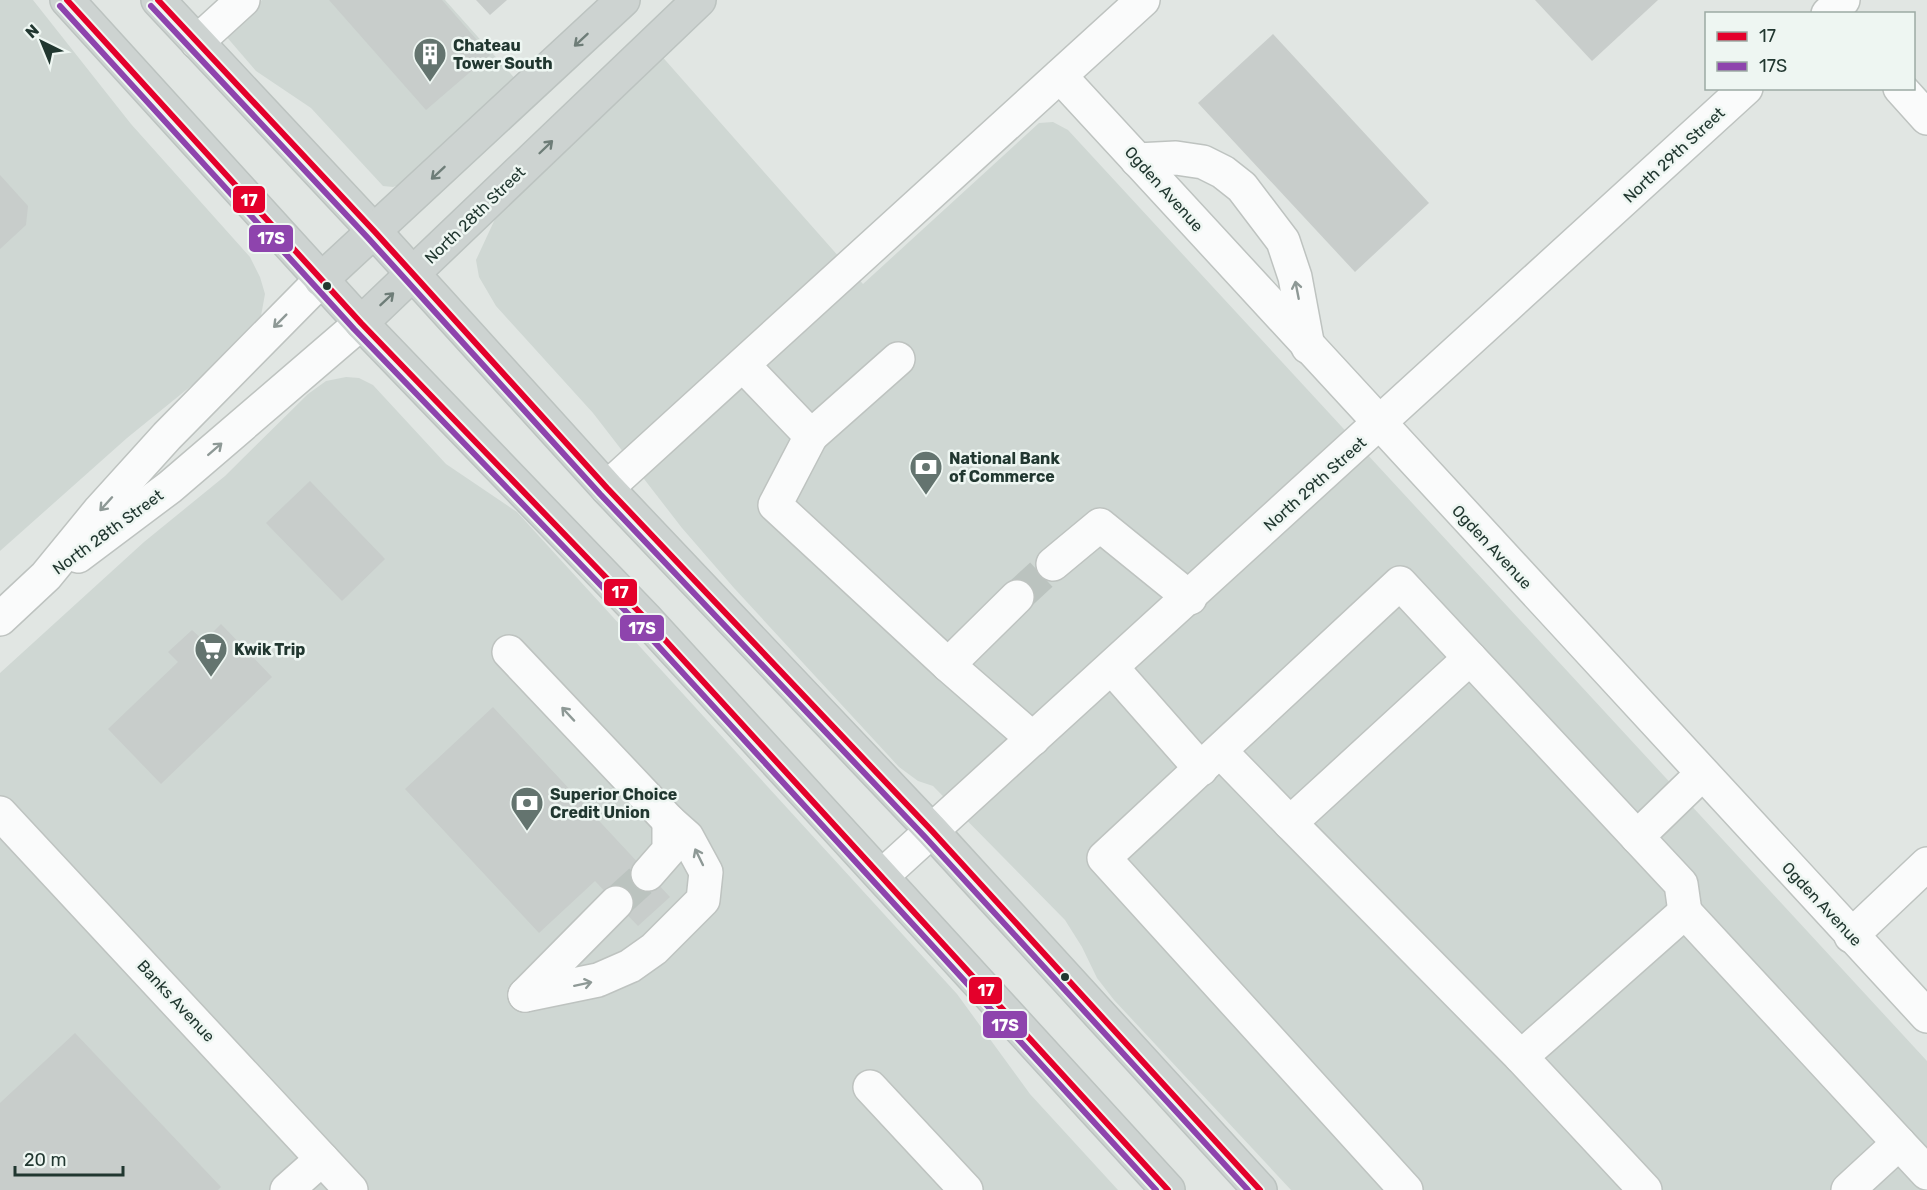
<svg xmlns="http://www.w3.org/2000/svg" width="1927" height="1190" viewBox="0 0 1927 1190" font-family="Rubik,sans-serif">
	<rect width="100%" height="100%" fill="#e1e6e3"/>
	<g fill="#cfd7d3">
		<polygon points="0,0 33,0 131,124 250,257 260,277 265,294 261,316 252,330 233,352 127,438 0,551"/>
		<polygon points="262,0 445,0 519,83 410,181 393,187 383,186 311,108 256,71 225,35"/>
		<polygon points="659,53 863,284 1039,123 1053,122 1068,130 1927,1061 1927,1190 1291,1190 1114,1000 1097,978 1082,947 1065,920 933,786 918,781 899,767 734,588 682,528 593,413 496,306 479,277 476,260 495,219"/>
		<polygon points="346,377 359,378 373,385 446,464 517,512 957,994 1030,1094 1118,1190 0,1190 0,673 144,542 225,476 308,394 326,381"/>
	</g>
	<g fill="#c8cdcb">
		<polygon points="329,0 442,0 490,55 426,110"/>
		<polygon points="476,0 507,0 490,15"/>
		<polygon points="1535,0 1658,0 1592,61"/>
		<polygon points="1273,34 1429,203 1355,272 1198,103"/>
		<polygon points="0,175 28,206 26,225 0,249"/>
		<polygon points="310,481 385,559 342,601 266,523"/>
		<polygon points="221,624 272,677 161,784 108,729 178,662 168,652 192,630 204,641"/>
		<polygon points="493,707 670,897 638,926 595,881 539,933 405,789"/>
		<polygon points="75,1033 221,1187 218,1190 0,1190 0,1103"/>
	</g>
	<g fill="none" stroke-linecap="round" stroke-linejoin="round">
		<g stroke="#bbc3bf" stroke-width="33" stroke-dasharray="33 16" stroke-linecap="butt">
			<polyline points="1017,597 1053,564"/>
			<polyline points="616,903 648,874"/>
		</g>
		<g stroke="#bec3c0" stroke-width="36">
			<g id="minor">
				<polyline points="1828,14 1843,0"/>
				<polyline points="197,42 243,0"/>
				<polyline points="1060,76 1927,1016"/>
				<polyline points="1900,88 1927,118"/>
				<polyline points="1137,160 1176,158 1203,162 1223,172 1242,187 1283,241 1295,277 1308,347"/>
				<polyline points="743,365 811,436 898,359"/>
				<polyline points="811,436 775,505 948,665 1017,597"/>
				<polyline points="607,488 1143,0"/>
				<polyline points="78,556 170,487 361,323"/>
				<polyline points="1053,564 1100,525 1190,598"/>
				<polyline points="0,619 46,576 100,510 167,436 321,280"/>
				<polyline points="509,652 669,821 687,837 706,872 703,900 654,949 630,966 598,980 525,995"/>
				<polyline points="948,665 1033,739"/>
				<polyline points="1112,668 1201,769"/>
				<polyline points="1220,751 1290,823 1470,658 1681,884 1685,912"/>
				<polyline points="0,813 351,1190"/>
				<polyline points="1290,823 1521,1057"/>
				<polyline points="1637,837 1702,774"/>
				<polyline points="648,874 669,850 669,821"/>
				<polyline points="882,876 1746,88"/>
				<polyline points="1851,936 1927,864"/>
				<polyline points="525,995 616,903"/>
				<polyline points="870,1087 966,1190"/>
				<polyline points="287,1190 322,1159"/>
				<polyline points="1406,1190 1104,858 1400,583 1470,658"/>
				<polyline points="1645,1190 1521,1057 1685,912 1899,1143"/>
				<polyline points="1848,1190 1899,1143 1927,1173"/>
			</g>
		</g>
		<g stroke="#bcc3c0" stroke-width="36">
			<g id="major">
				<polyline points="67,0 361,323 645,618 1168,1190"/>
				<polyline points="158,0 375,232 607,488 932,831 1260,1190"/>
				<polyline points="321,280 623,0"/>
				<polyline points="361,323 699,0"/>
			</g>
		</g>
		<use href="#minor" stroke="#fafbfb" stroke-width="33"/>
		<use href="#major" stroke="#cdd3d1" stroke-width="33"/>
		<g stroke="#eef6f2" stroke-width="10">
			<g id="bus-1">
				<polyline points="67,0 361,323 645,618 1168,1190"/>
				<polyline points="158,0 375,232 607,488 932,831 1260,1190"/>
			</g>
		</g>
		<g stroke="#eef6f2" stroke-width="10">
			<g id="bus-2">
				<polyline points="60,6 354,329 638,624 1156,1190"/>
				<polyline points="151,6 368,238 600,494 925,837 1248,1190"/>
			</g>
		</g>
		<use href="#bus-1" stroke="#e4002b" stroke-width="6"/>
		<use href="#bus-2" stroke="#8e44ad" stroke-width="6"/>
	</g>
	<defs><path id="oneway-shaft" d="M-6 0H5M1.5-3L5.5 0L1.5 3" fill="none" stroke-width="1.6" stroke-linecap="round" stroke-linejoin="round" transform="scale(1.5)"/></defs>
	<g stroke="#6e7d78">
		<use href="#oneway-shaft" transform="translate(581 40) rotate(137)"/>
		<use href="#oneway-shaft" transform="translate(546 147) rotate(-44)"/>
		<use href="#oneway-shaft" transform="translate(438 173) rotate(137)"/>
		<use href="#oneway-shaft" transform="translate(387 299) rotate(-43)"/>
	</g>
	<g stroke="#8e9996">
		<use href="#oneway-shaft" transform="translate(1297 290) rotate(-101)"/>
		<use href="#oneway-shaft" transform="translate(280 321) rotate(135)"/>
		<use href="#oneway-shaft" transform="translate(215 449) rotate(-41)"/>
		<use href="#oneway-shaft" transform="translate(106 504) rotate(132)"/>
		<use href="#oneway-shaft" transform="translate(568 714) rotate(-133)"/>
		<use href="#oneway-shaft" transform="translate(699 857) rotate(-116)"/>
		<use href="#oneway-shaft" transform="translate(583 984) rotate(-12)"/>
	</g>
	<defs>
		<g id="building-pin" transform="scale(1.725)"><path d="M0 17L-7.5 6A9.5 9.5 0 1 1 7.5 6Z" fill="#64746f" stroke="#eef6f2"/><path d="M-4-6H4V6H1V3H-1V6H-4ZM-2.5-4.3h1.7v1.8h-1.7ZM.8-4.3h1.7v1.8H.8ZM-2.5-1h1.7V.8h-1.7ZM.8-1h1.7V.8H.8Z" fill="#fff"/></g>
		<g id="bank-pin" transform="scale(1.725)"><path d="M0 17L-7.5 6A9.5 9.5 0 1 1 7.5 6Z" fill="#64746f" stroke="#eef6f2"/><path d="M-6-4H6V4H-6ZM0-2.3a2.3 2.3 0 1 0 0 4.6a2.3 2.3 0 1 0 0-4.6Z" fill="#fff"/></g>
		<g id="supermarket-pin" transform="scale(1.725)"><path d="M0 17L-7.5 6A9.5 9.5 0 1 1 7.5 6Z" fill="#64746f" stroke="#eef6f2"/><path d="M-6-5.5h2.5l.6 2H6L4.5 2H-2.5L-4.4-4H-6ZM-1.5 3.2a1.3 1.3 0 1 0 .1 0ZM3 3.2a1.3 1.3 0 1 0 .1 0Z" fill="#fff"/></g>
	</defs>
	<g fill-rule="evenodd">
		<use href="#building-pin" x="430" y="54"/>
		<use href="#bank-pin" x="926" y="467"/>
		<use href="#supermarket-pin" x="211" y="649"/>
		<use href="#bank-pin" x="527" y="803"/>
	</g>
	<g fill="#213730" stroke="#eef6f2" stroke-width="2">
		<circle cx="327" cy="286" r="5"/>
		<circle cx="1065" cy="977" r="5"/>
	</g>
	<g text-anchor="middle" dominant-baseline="central" stroke-width="5" stroke-linejoin="round" paint-order="stroke">
		<g font-size="16" font-weight="bold" fill="#213730" stroke="#eef6f2" text-anchor="start">
			<text x="453" y="45">Chateau<tspan x="453" dy="18">Tower South</tspan></text>
			<text x="949" y="458">National Bank<tspan x="949" dy="18">of Commerce</tspan></text>
			<text x="234" y="649">Kwik Trip</text>
			<text x="550" y="794">Superior Choice<tspan x="550" dy="18">Credit Union</tspan></text>
		</g>
		<g font-size="16" fill="#213730" stroke="#eef6f2">
			<text transform="translate(1674 155) rotate(-43)">North 29th Street</text>
			<text transform="translate(1164 189) rotate(48)">Ogden Avenue</text>
			<text transform="translate(475 215) rotate(-44)">North 28th Street</text>
			<text transform="translate(1315 484) rotate(-42)">North 29th Street</text>
			<text transform="translate(108 532) rotate(-36)">North 28th Street</text>
			<text transform="translate(1492 547) rotate(47)">Ogden Avenue</text>
			<text transform="translate(1822 904) rotate(47)">Ogden Avenue</text>
			<text transform="translate(176 1001) rotate(47)">Banks Avenue</text>
		</g>
	</g>
	<g stroke="#eef6f2" stroke-width="2">
		<rect x="232" y="185" width="34" height="29" rx="6" fill="#e4002b"/>
		<rect x="248" y="224" width="46" height="29" rx="6" fill="#8e44ad"/>
		<rect x="603" y="578" width="35" height="29" rx="6" fill="#e4002b"/>
		<rect x="619" y="614" width="46" height="28" rx="6" fill="#8e44ad"/>
		<rect x="968" y="976" width="35" height="29" rx="6" fill="#e4002b"/>
		<rect x="982" y="1010" width="46" height="29" rx="6" fill="#8e44ad"/>
	</g>
	<g font-size="16" text-anchor="middle" font-weight="bold" fill="#fff">
		<text x="249" y="206">17</text>
		<text x="271" y="244">17S</text>
		<text x="620" y="598">17</text>
		<text x="642" y="634">17S</text>
		<text x="986" y="996">17</text>
		<text x="1005" y="1031">17S</text>
	</g>
	<rect x="1705" y="12" width="210" height="78" fill="#eef6f2" stroke="#9caaa4" stroke-width="1.5"/>
	<rect x="1717" y="32" width="30" height="9" fill="#e4002b" stroke="#9caaa4" stroke-width="1.5"/>
	<text x="1759" y="42" font-size="18" fill="#213730">17</text>
	<rect x="1717" y="62" width="30" height="9" fill="#8e44ad" stroke="#9caaa4" stroke-width="1.5"/>
	<text x="1759" y="72" font-size="18" fill="#213730">17S</text>
	<g transform="translate(42 42) rotate(317)" stroke="#eef6f2" stroke-width="4.5" paint-order="stroke">
	<path d="M0-4.5L10 22L0 15L-10 22Z" fill="#213730"/>
	<text y="-9" font-size="16" font-weight="bold" text-anchor="middle" fill="#213730">N</text>
	</g>
	<path d="M15 1166v9h108v-9" fill="none" stroke="#213730" stroke-width="3"/>
	<text x="24" y="1166" font-size="18" fill="#213730" stroke="#eef6f2" stroke-width="4.5" paint-order="stroke">20 m</text>
</svg>
